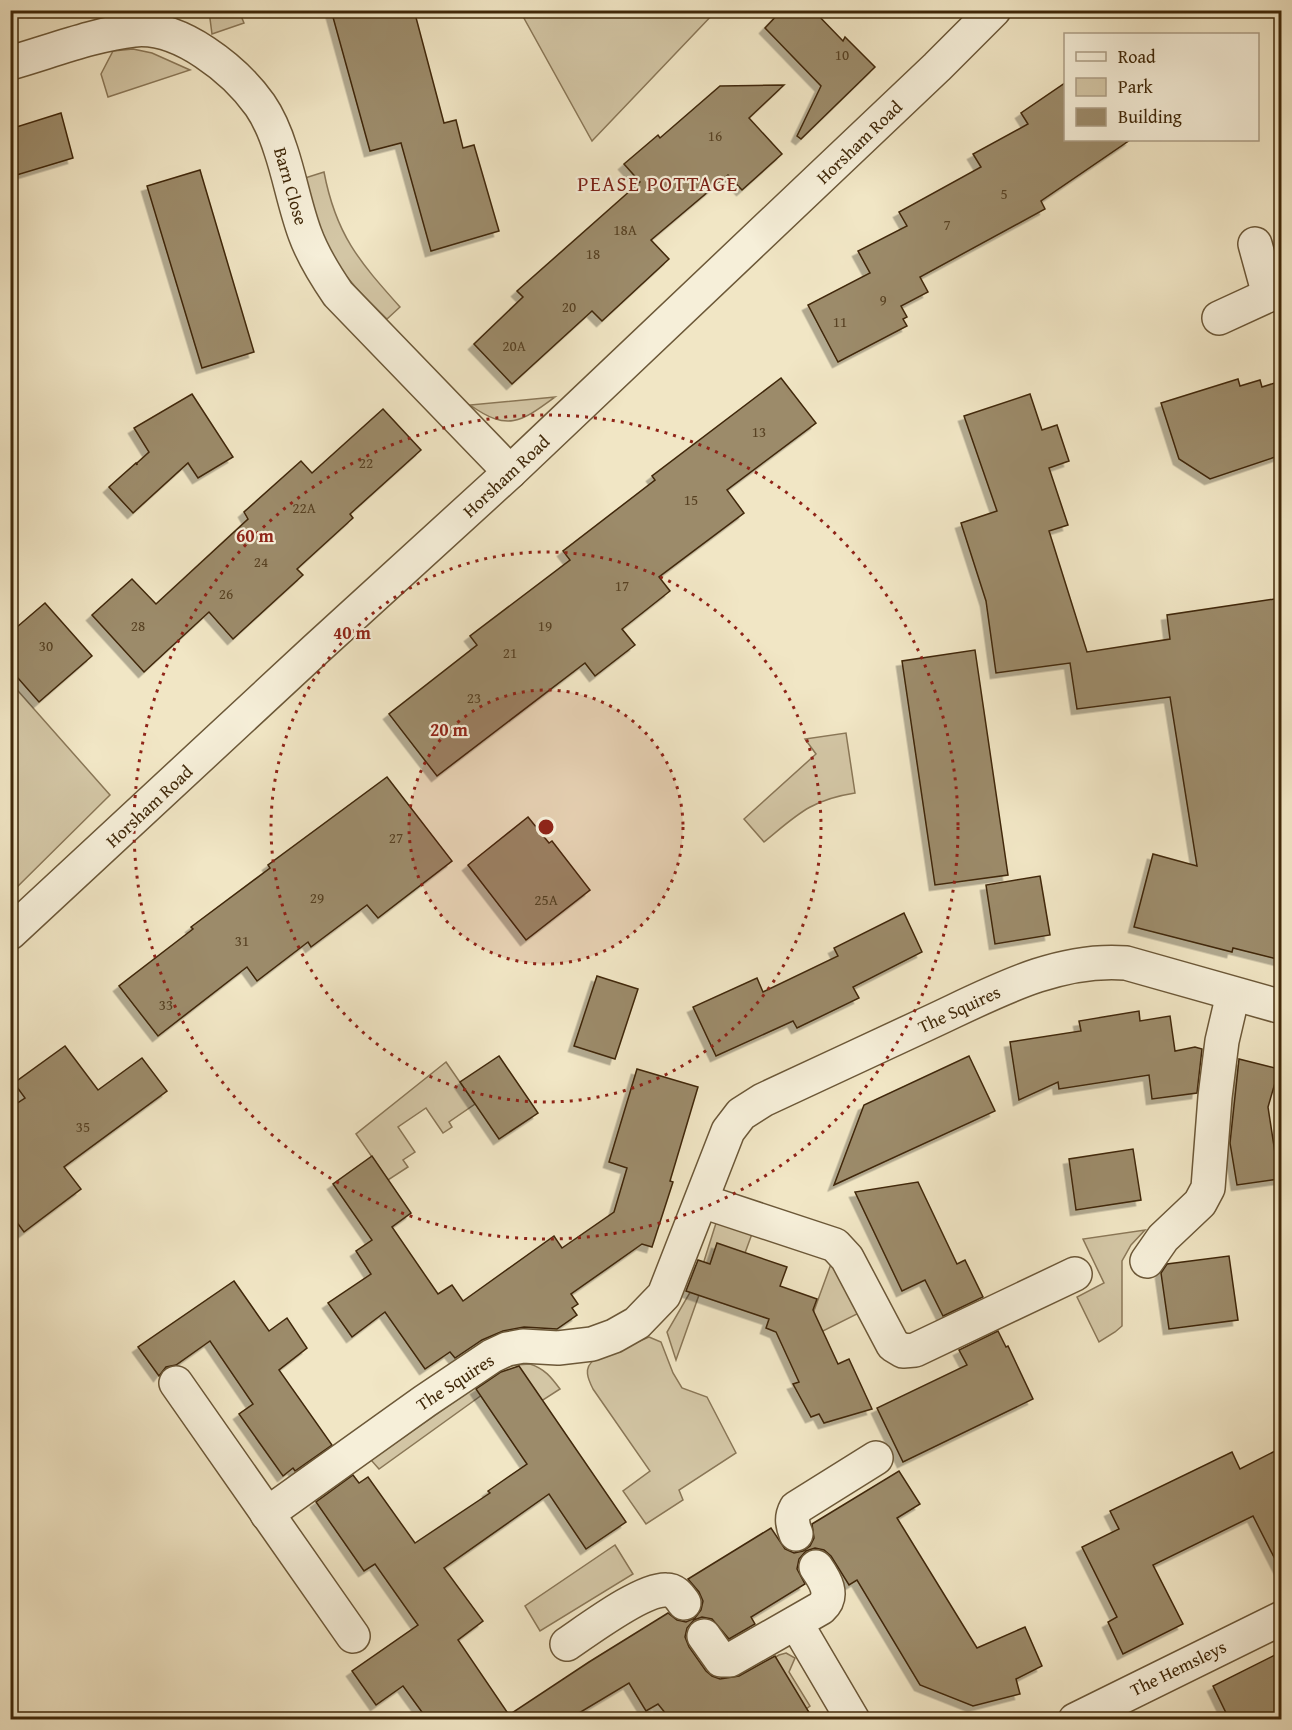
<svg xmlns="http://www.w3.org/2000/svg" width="1292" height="1730" viewBox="0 0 1292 1730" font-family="'Gentium Book Plus',serif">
	<defs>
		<filter id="shadow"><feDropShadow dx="-5.5" dy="5.5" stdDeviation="0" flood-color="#0004"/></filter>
	</defs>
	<rect width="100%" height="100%" fill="#f1e6c5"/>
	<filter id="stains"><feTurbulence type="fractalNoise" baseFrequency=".00333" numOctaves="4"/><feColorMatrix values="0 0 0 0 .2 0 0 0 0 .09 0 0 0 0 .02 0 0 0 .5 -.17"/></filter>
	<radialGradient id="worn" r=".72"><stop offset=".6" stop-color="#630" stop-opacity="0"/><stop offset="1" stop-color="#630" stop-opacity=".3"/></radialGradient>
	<g fill="#d3c6a5" stroke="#8a7757" stroke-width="1.5">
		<polygon points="209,11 239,11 244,23 212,34"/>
		<polygon points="520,11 716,11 592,141"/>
		<polygon points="133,49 152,53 190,70 108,97 101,74 113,51"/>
		<path d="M 324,172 C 336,235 359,261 400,307 L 387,319 C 369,301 348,282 335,260 C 320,234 312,206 305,178 Z"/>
		<path d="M 555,397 C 521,422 508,432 470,405 Z"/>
		<polygon points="11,683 110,795 11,893 10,893"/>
		<path d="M 846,733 L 855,793 C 810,800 797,815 764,842 L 744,819 L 816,754 L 805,739 Z"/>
		<polygon points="446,1062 475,1104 449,1122 452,1127 443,1133 426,1108 398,1127 415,1152 403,1160 408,1167 388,1180 356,1134"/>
		<polygon points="717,1220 753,1231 745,1253 699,1295 676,1360 667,1332 699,1277"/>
		<polygon points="1145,1230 1131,1245 1122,1261 1122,1326 1115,1332 1099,1342 1077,1297 1104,1283 1083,1239"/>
		<polygon points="831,1264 836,1267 859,1313 803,1341"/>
		<path d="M 649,1337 L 661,1342 L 673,1373 L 682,1388 L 707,1397 L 736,1453 L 679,1490 L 683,1500 L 646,1524 L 623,1491 L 650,1471 L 593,1389 C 588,1379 583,1368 594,1360 Z"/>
		<path d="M 530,1364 C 545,1369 551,1377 560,1389 L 543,1400 L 493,1387 L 379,1469 L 371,1460 L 503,1368 L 515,1365 Z"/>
		<polygon points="615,1545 633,1574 540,1631 525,1606"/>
		<polygon points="786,1653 795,1658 789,1672 810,1706 806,1709 710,1706 715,1692 779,1655"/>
	</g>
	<g fill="#9c8b6b" stroke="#402809" stroke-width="1.5" filter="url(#shadow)">
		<polygon points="331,10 414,10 444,123 456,120 463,148 474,145 499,231 431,251 401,143 370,151"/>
		<polygon points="782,10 813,10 843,41 845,37 875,67 801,139 797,136 821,86 765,28"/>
		<polygon points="1065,83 1065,140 1130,140 1041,201 1045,209 920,277 928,292 901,306 907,317 903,319 907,326 838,362 808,305 870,273 858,251 907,226 899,212 981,167 973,154 1028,124 1021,113"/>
		<polygon points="784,85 749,118 782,154 742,190 728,175 651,240 669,259 602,321 592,311 512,384 474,344 523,297 517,291 640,182 624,164 658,135 660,138 720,86"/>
		<polygon points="61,113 73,158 10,177 10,129"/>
		<polygon points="200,170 254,352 202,368 147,186"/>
		<polygon points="781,378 816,423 727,490 744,513 659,577 670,591 622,629 635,645 595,676 585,663 437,776 389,714 477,645 470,636 570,560 563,551 655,480 652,476"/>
		<polygon points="1238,379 1240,386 1260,380 1262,387 1281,381 1281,455 1210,479 1179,459 1161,403"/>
		<polygon points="192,394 233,457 198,478 188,463 133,513 109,487 136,463 137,465 137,463 149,452 134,428"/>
		<polygon points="1030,394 1042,430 1057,425 1069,461 1049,468 1068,525 1049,531 1087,652 1170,639 1167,615 1281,598 1281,960 1233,948 1232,952 1134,927 1153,854 1197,866 1170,697 1077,709 1070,663 996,673 986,601 961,523 997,511 964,416"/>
		<polygon points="383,409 421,450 350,514 353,518 297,569 303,575 233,639 209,612 144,672 92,615 132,579 156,604 248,519 244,512 301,461 312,473"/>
		<polygon points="45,603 92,656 39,702 10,669 10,633"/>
		<polygon points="975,650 1008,875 935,885 902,661"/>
		<polygon points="387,777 452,861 378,918 367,905 311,947 308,942 257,981 247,967 158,1036 119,986 193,929 191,927 270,868 268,865"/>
		<polygon points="528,817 549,843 552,841 590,890 526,940 468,865"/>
		<polygon points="1040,876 1050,935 995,944 986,885"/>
		<polygon points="904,913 922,952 853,987 859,998 797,1028 793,1021 716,1056 693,1007 757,978 763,992 838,956 834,948"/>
		<polygon points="597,976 638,989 615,1059 574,1046"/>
		<polygon points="1139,1011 1140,1021 1170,1016 1175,1051 1195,1047 1202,1049 1197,1093 1152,1099 1149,1075 1059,1089 1058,1082 1019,1100 1010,1042 1081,1031 1079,1021"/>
		<polygon points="65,1046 98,1090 142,1058 167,1091 64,1167 81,1189 24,1232 10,1213 10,1108 25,1098 14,1083"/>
		<polygon points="499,1056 538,1113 499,1139 460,1082"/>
		<polygon points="969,1056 995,1111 834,1185 864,1105"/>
		<polygon points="1239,1059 1279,1069 1268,1107 1279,1179 1237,1185 1230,1143"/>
		<polygon points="637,1069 698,1087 670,1181 673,1182 652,1247 642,1244 571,1294 578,1304 572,1308 577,1315 557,1329 524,1327 503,1331 482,1340 455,1358 450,1352 425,1369 385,1312 352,1337 328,1303 371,1274 356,1251 372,1240 333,1184 372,1156 411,1213 392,1227 438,1294 452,1285 463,1301 554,1236 562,1248 614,1212 627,1168 609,1162"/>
		<polygon points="1133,1149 1141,1200 1076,1210 1069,1159"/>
		<polygon points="918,1182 957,1264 965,1260 983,1297 943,1316 925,1280 902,1291 855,1192"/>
		<polygon points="717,1243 787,1267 780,1286 817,1299 813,1310 838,1364 849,1359 872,1409 824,1423 819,1414 811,1417 793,1384 799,1382 776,1332 766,1328 769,1319 686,1291 698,1260 710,1264"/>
		<polygon points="1229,1256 1238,1320 1169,1329 1161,1273 1167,1264"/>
		<polygon points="234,1281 269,1331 287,1318 307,1348 279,1370 332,1445 295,1471 293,1468 283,1476 239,1414 253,1404 210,1341 176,1365 166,1367 159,1376 138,1347"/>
		<polygon points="998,1331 1006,1347 1008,1346 1033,1399 903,1462 877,1408 967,1365 959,1350"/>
		<polygon points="519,1366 626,1522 586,1549 549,1494 444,1568 483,1621 458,1640 509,1715 589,1662 668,1613 677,1620 686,1622 695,1618 701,1610 703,1601 699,1592 688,1579 771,1528 785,1549 794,1553 803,1551 810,1546 814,1538 812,1524 899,1471 920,1504 897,1518 977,1648 1025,1627 1042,1666 1016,1679 1020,1694 973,1706 920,1685 857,1580 849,1585 831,1556 824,1550 815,1548 806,1551 799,1559 797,1569 805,1584 751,1617 755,1624 729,1639 712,1619 702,1617 694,1620 687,1628 685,1637 689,1647 706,1671 712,1676 720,1679 739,1676 775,1656 813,1719 670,1719 658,1704 646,1711 629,1683 569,1719 427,1719 403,1686 376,1705 352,1671 418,1625 375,1564 364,1571 316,1502 353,1475 359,1483 368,1477 415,1543 490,1493 488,1491 527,1464 476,1389 501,1372"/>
		<polygon points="1281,1448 1281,1571 1253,1516 1153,1565 1183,1624 1123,1654 1108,1622 1117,1617 1082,1547 1119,1529 1110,1511 1232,1452 1240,1469"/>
		<polygon points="1281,1652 1281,1719 1229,1719 1213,1686"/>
	</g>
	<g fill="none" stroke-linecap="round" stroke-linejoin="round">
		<g stroke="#6c5838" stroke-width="36">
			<g id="minor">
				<path d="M 10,63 C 49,52 95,34 134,30 C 180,25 235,70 260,105 C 269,118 276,135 281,151 C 290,178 295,207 305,234 C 313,256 325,275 338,294 L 510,472"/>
				<polyline points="1255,244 1269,295"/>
				<polyline points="1219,318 1269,295 1282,293"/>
				<polyline points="10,933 315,650 510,472 937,67 994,10"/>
				<polyline points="702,1201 835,1245 847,1258 893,1345 903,1351 915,1350 1075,1274"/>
				<polyline points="1147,1261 1163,1238 1200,1203 1208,1188 1215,1097 1222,1041 1233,994"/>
				<polyline points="176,1383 353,1636"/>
				<path d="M 267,1514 L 425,1401 L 492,1356 L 507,1349 L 523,1346 L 558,1348 L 592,1344 L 614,1336 L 637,1323 L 664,1295 L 728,1131 L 741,1114 L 763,1100 C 816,1075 869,1051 922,1026 C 986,997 1053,957 1126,963 L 1282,1007"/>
				<path d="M 796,1534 C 792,1524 791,1517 796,1508 L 876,1458"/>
				<polyline points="796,1623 853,1720"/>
				<path d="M 704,1636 L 721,1660 L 730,1660 L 821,1608 C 835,1595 825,1580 816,1567"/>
				<path d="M 567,1644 C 588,1630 642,1589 666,1590 C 675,1590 679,1596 684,1603"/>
				<polyline points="1075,1720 1282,1618"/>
			</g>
		</g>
		<use href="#minor" stroke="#f6efd9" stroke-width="33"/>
	</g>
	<circle cx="546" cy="827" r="137" fill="#8f2418" fill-opacity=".12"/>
	<g fill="none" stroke="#8f2418" stroke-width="3" stroke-dasharray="3 6">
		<circle cx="546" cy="827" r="137"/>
		<circle cx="546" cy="827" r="275"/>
		<circle cx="546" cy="827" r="412"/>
	</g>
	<g text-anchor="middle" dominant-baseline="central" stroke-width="4.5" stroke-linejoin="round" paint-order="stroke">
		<g font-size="15" fill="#574122">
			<text x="842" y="54">10</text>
			<text x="715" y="135">16</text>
			<text x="1004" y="193">5</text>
			<text x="947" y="224">7</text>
			<text x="625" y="229">18A</text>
			<text x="593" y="253">18</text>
			<text x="883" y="299">9</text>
			<text x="569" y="306">20</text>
			<text x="840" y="321">11</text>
			<text x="514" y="345">20A</text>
			<text x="759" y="431">13</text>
			<text x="366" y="462">22</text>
			<text x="691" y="499">15</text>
			<text x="304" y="507">22A</text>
			<text x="261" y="561">24</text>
			<text x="622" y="585">17</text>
			<text x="226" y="593">26</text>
			<text x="138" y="625">28</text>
			<text x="545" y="625">19</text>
			<text x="46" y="645">30</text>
			<text x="510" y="652">21</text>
			<text x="474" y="697">23</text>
			<text x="396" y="837">27</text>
			<text x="317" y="897">29</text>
			<text x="546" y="899">25A</text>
			<text x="242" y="940">31</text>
			<text x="166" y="1004">33</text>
			<text x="83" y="1126">35</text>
		</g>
		<g font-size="18" fill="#402809" stroke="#f6efd9">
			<text transform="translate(859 142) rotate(-44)">Horsham Road</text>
			<text transform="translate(291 186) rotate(74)">Barn Close</text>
			<text transform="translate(506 476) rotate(-43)">Horsham Road</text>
			<text transform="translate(149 806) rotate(-43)">Horsham Road</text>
			<text transform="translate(959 1009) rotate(-25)">The Squires</text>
			<text transform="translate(455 1382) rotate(-33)">The Squires</text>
			<text transform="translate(1178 1668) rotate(-26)">The Hemsleys</text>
		</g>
		<g font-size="21" letter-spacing="1.5" fill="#7a1f14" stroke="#f6efd9">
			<text x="658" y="183">PEASE POTTAGE</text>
		</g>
	</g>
	<circle cx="546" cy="827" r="9" fill="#8f2418" stroke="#f6efd9" stroke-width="3"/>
	<g font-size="18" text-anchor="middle" font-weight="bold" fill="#8f2418" stroke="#f6efd9" stroke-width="4.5" stroke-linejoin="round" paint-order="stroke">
		<text x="255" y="542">60 m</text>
		<text x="352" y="639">40 m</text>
		<text x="449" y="736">20 m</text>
	</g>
	<rect width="1292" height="1730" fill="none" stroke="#f1e6c5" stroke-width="36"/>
	<rect x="12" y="12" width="1268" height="1706" fill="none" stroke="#402809" stroke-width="3"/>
	<rect x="18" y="18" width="1256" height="1694" fill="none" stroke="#402809" stroke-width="1.5"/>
	<rect x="1064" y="33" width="195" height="108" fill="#f6efd9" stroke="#ad9f86" stroke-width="1.5"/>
	<rect x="1076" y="52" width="30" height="9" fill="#f6efd9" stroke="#ad9f86" stroke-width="1.5"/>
	<text x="1118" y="63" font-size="18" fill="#402809">Road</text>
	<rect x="1076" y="78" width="30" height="18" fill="#d3c6a5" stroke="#ad9f86" stroke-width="1.5"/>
	<text x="1118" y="93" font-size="18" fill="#402809">Park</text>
	<rect x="1076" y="108" width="30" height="18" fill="#9c8b6b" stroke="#ad9f86" stroke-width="1.5"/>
	<text x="1118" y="123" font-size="18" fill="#402809">Building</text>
	<rect width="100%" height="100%" filter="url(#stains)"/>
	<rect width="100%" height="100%" fill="url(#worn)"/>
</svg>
